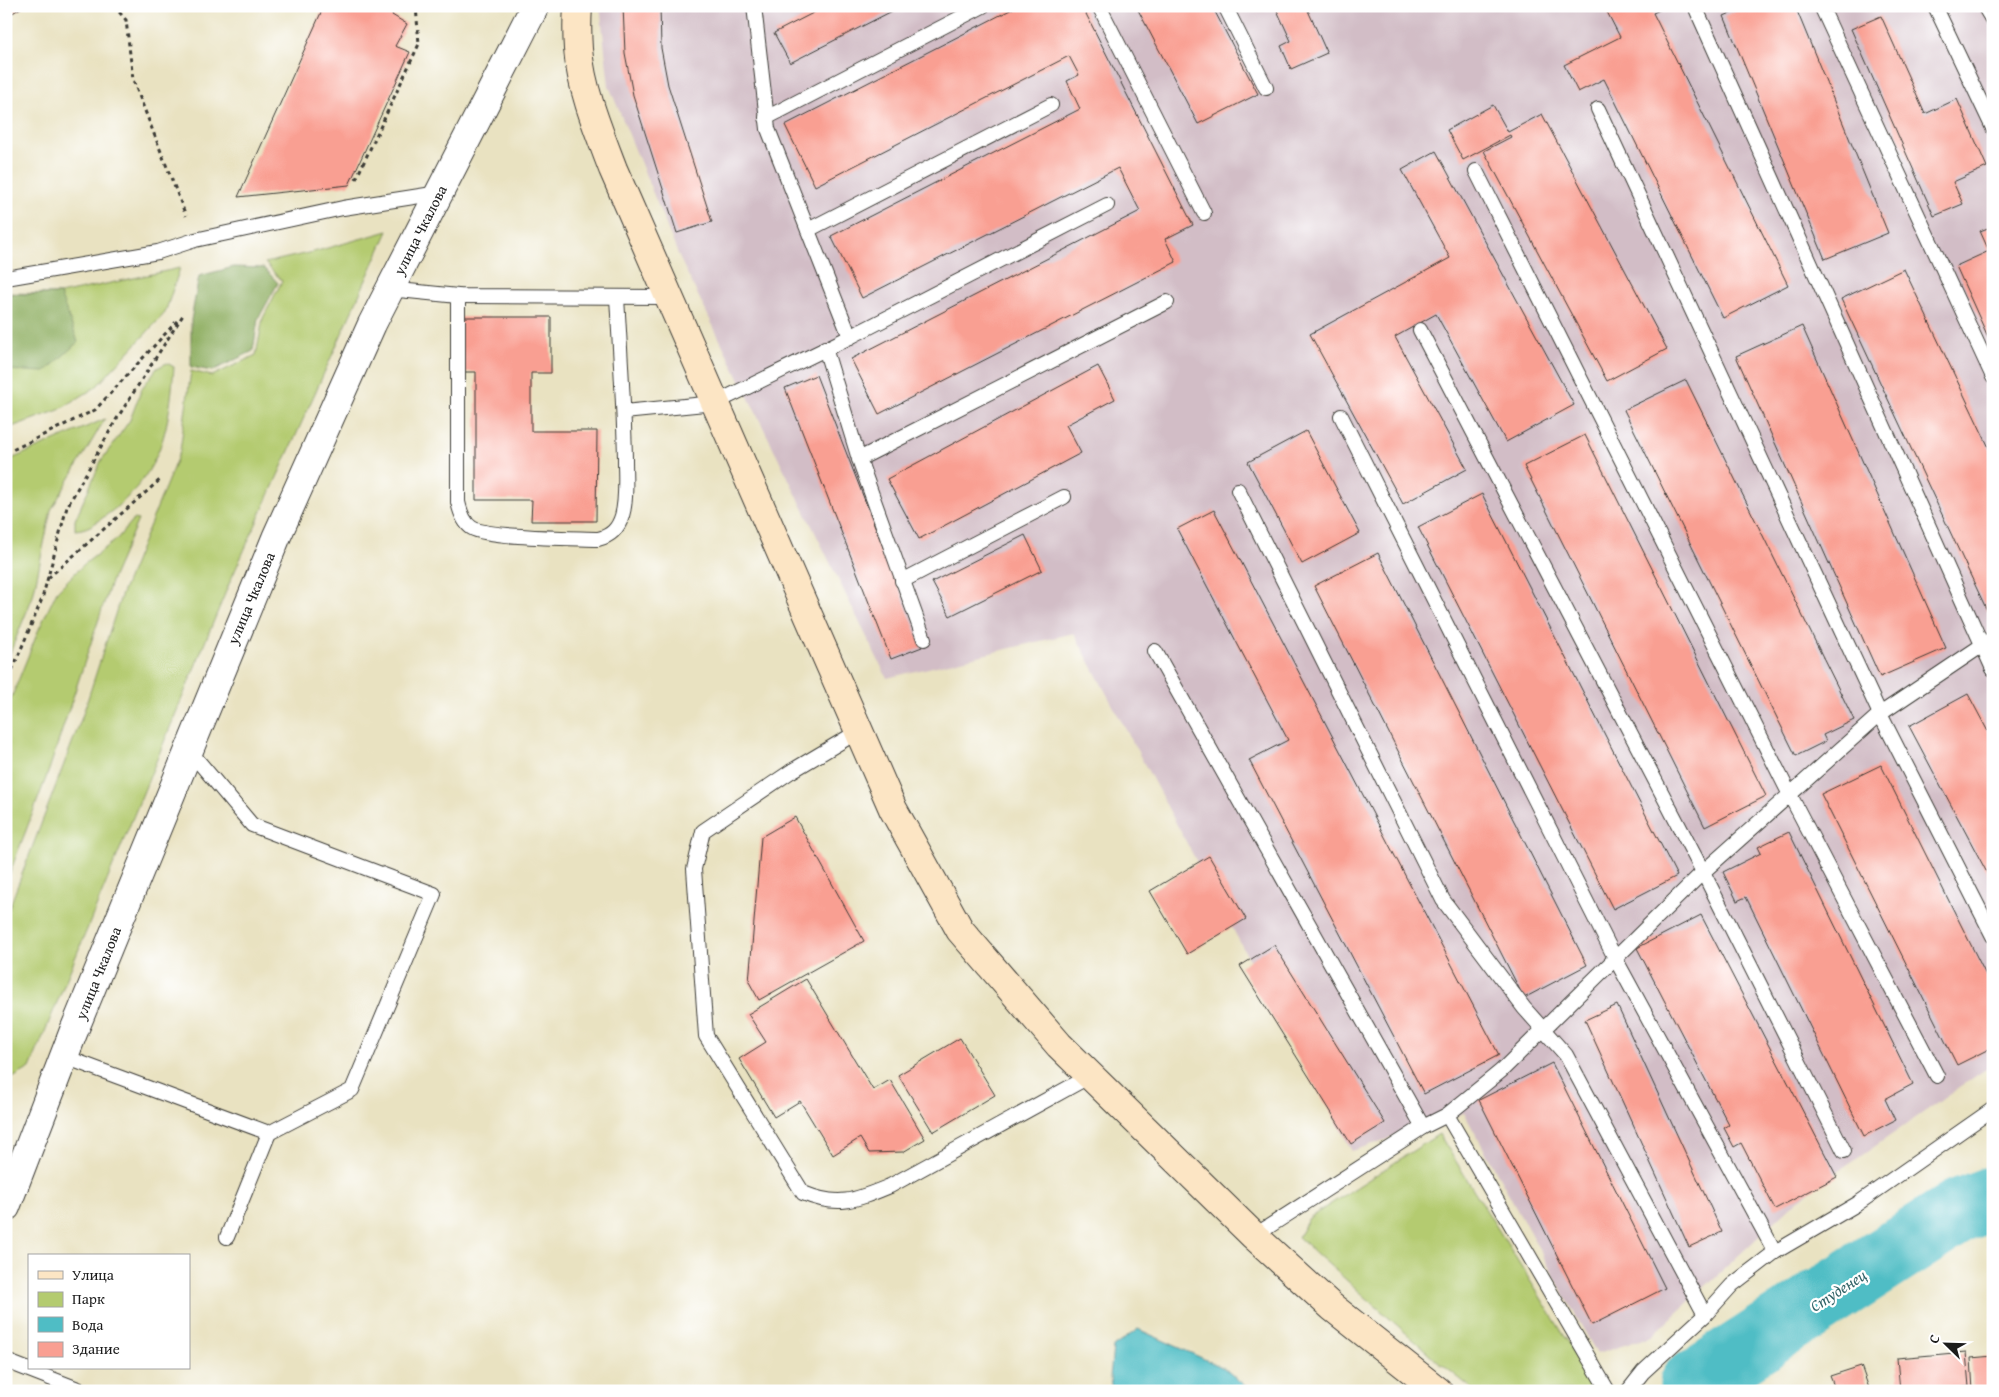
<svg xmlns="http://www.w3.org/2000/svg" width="1999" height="1397" viewBox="0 0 1999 1397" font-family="'Gentium Book Plus',serif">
	<rect width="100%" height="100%" fill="#fff"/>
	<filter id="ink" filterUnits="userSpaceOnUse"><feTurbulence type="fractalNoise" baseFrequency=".02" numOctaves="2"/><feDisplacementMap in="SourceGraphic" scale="10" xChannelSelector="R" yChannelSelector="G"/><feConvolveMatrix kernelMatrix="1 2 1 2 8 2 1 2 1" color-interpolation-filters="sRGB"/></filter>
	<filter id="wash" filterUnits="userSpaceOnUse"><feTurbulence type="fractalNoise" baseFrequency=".0096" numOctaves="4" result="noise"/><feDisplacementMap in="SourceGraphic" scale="20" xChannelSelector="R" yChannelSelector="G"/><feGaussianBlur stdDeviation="1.12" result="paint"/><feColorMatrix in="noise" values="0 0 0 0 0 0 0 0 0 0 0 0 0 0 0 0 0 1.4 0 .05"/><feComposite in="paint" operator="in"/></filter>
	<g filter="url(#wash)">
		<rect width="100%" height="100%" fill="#e9e2c1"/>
		<polygon fill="#d2bdc6" points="600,6 1993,6 1993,1064 1798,1200 1652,1336 1597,1354 1464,1113 1352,1151 1074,633 887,678 680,259 609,86"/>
		<g fill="#b4cb6f" stroke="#687446">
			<polygon points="388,231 229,584 30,1068 9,1080 6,1088 6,916 82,717 121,596 180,451 191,371 212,376 256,355 263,318 282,281 265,263 317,251"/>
			<polygon points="180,268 165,313 96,387 59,410 6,429 6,293 60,294"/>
			<path d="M 167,363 L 174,367 C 169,428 163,470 112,511 C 99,520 91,529 75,530 L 75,520 L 101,461 L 130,420 L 142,388 L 157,368 Z"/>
			<polygon points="105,419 51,510 33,596 6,663 6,466 9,460"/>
			<polygon points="134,519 138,520 112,579 49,770 6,883 6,711 39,629 57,591 83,565 116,540"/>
			<polygon points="1439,1134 1580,1361 1591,1383 1592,1391 1475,1391 1434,1358 1298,1237 1309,1218"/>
		</g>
		<g fill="#8faf62" stroke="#56663f">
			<polygon points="234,267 264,268 278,283 258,319 253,351 212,371 191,367 191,320 199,276"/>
			<polygon points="6,294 60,294 78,342 45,372 6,370"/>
		</g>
		<polygon fill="#4fbdc5" stroke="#366c70" points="1138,1329 1224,1368 1251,1391 1112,1391 1110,1378 1113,1347"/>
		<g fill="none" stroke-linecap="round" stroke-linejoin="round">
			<polyline stroke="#4fbdc5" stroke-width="65" points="1692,1391 1692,1384 1959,1211 1993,1198"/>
		</g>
		<g id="blocks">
			<g fill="#f99f92">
				<polygon points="6,6 24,6 6,17"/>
				<polygon points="324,6 396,6 392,15 407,24 395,46 410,52 349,185 238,197"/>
				<polygon points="623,6 660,6 661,48 668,85 712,222 677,233 633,95 625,53"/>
				<polygon points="812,6 902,6 790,63 774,33 815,12"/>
				<polygon points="1018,6 1082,6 1193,225 1165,239 1176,262 879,414 851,359 1140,211 1118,168 862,298 831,236 1080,109 1067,81 1079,75 1069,56 815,186 785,125"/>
				<polygon points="1136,6 1212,6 1258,94 1198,124"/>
				<polygon points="1275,6 1306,6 1327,53 1291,69 1281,46 1291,41"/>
				<polygon points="1604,6 1668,6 1653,13 1788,285 1723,318 1604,79 1578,92 1564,65 1620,37"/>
				<polygon points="1747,6 1795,6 1888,233 1825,259 1724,16"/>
				<polygon points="1881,16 1925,114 1957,99 1987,167 1953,182 1963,204 1934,216 1851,29"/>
				<polygon points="1493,105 1508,132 1542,114 1667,349 1607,381 1484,151 1511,137 1510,135 1463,160 1447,130"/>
				<polygon points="1436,151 1574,405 1506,442 1436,314 1395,337 1467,469 1403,504 1310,334 1450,258 1402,170"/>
				<polygon points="1993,226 1993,348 1956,266 1989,251 1980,231"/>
				<polygon points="1904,269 1993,456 1991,619 1841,299"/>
				<polygon points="458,317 551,317 551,373 531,373 531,431 597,431 596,521 531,521 532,500 476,500 476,372 459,372"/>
				<polygon points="1802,326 1946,648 1880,677 1736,356"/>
				<polygon points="1098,366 1115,399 1066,425 1081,453 919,539 887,479"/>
				<polygon points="816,375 922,647 891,659 785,388"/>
				<polygon points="1686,380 1854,720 1823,735 1826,741 1796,756 1624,410"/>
				<polygon points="1306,431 1360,533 1302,564 1248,462"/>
				<polygon points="1585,435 1766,796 1705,827 1524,466"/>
				<polygon points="1482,494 1677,876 1613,909 1418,527"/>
				<polygon points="1214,510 1499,1055 1424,1094 1249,760 1288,740 1177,529"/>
				<polygon points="1025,535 1042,570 950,616 932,582"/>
				<polygon points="1378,553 1587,965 1524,998 1314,586"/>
				<polygon points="1968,694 1993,741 1993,884 1909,726"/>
				<polygon points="1881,765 1993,989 1993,1047 1957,1065 1821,794"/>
				<polygon points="795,817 864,941 759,1000 749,982 761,837"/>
				<polygon points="1789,832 1913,1084 1885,1099 1895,1120 1864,1136 1746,897 1737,901 1723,872 1761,853 1758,847"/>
				<polygon points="1209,856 1246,919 1187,954 1150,891"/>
				<polygon points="1701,915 1837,1177 1775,1209 1741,1143 1734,1147 1724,1128 1729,1125 1637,948"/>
				<polygon points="1274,945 1385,1123 1351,1144 1240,966"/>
				<polygon points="806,979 873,1090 890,1080 925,1139 903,1152 869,1153 860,1138 833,1155 800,1101 774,1117 739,1059 766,1042 748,1014"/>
				<polygon points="1617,1005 1722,1232 1689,1247 1585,1020"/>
				<polygon points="960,1038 995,1095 933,1132 898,1075"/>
				<polygon points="1552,1063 1665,1288 1592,1325 1479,1100"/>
				<polygon points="1966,1352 1969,1387 1900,1391 1897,1358"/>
				<polygon points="1993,1356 1993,1391 1973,1391 1971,1358"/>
				<polygon points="1861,1366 1870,1391 1836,1391 1830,1376"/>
			</g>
		</g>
	</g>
	<g filter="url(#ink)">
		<use href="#blocks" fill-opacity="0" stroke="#3b3a35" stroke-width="1"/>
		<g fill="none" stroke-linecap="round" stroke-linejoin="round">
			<g stroke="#3b3a35" stroke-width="16">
				<g id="service">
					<polyline points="1099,6 1204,213"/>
					<polyline points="1225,6 1266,88"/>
					<polyline points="1821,6 1993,377"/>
					<polyline points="1935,6 1993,128"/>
					<polyline points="1984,6 1993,21"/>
					<polyline points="1697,11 1993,669"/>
					<polyline points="1598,109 1880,714 1993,936"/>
					<polyline points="766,118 983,6"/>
					<polyline points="1476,171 1790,795 1937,1076"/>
					<polyline points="808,230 1051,105"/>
					<polyline points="6,278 158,252 195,240 343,208 439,193"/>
					<polyline points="389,289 458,296 669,297"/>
					<path d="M 458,296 L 458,502 C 460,511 464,523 472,528 C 488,538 575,538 598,539 C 611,536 618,529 622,516 C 627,499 625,477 625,459 C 624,405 620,351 617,297"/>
					<polyline points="1420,330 1703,872 1844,1151"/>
					<polyline points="850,337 1107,205"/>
					<polyline points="825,348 859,459 924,639"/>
					<polyline points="624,412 715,403 850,337 768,129 754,6"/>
					<polyline points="1341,416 1615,958 1775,1252"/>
					<polyline points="859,459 1167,302"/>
					<polyline points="1238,490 1443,900 1524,1008 1566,1055 1705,1315"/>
					<polyline points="902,581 1064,497"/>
					<polyline points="1155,651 1423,1127"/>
					<path d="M 859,731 L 790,772 L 703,831 L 694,869 L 706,1036 L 803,1193 C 839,1208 856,1200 890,1186 L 1090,1076"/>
					<polyline points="65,1057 269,1133 352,1090 434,894 252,825 188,749"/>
					<polyline points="1447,1115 1608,1391"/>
					<polyline points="1254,1236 1423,1127 1447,1115 1501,1071 1703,872 1880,714 1993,638"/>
					<polyline points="227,1237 269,1133"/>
					<polyline points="6,1361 83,1391"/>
					<polyline points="1628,1391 1643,1372 1705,1315 1732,1285 1775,1252 1857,1204 1993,1109"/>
				</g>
			</g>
			<g stroke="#3b3a35" stroke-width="30">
				<polyline id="minor" points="6,1207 73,1033 276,538 372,324 535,6"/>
			</g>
			<g stroke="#3b3a35" stroke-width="30">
				<path id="secondary" d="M 578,6 C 577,21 577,35 578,49 C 581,89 599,132 613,169 L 893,809 L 960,930 L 1059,1045 L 1254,1236 L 1332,1307 L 1438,1391"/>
			</g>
			<g stroke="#3b3a35" stroke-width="3" stroke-dasharray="4 4" stroke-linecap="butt">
				<polyline points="114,6 126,20 133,80 186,216"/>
				<polyline points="356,179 419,44 416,6"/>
				<polyline points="6,453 95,410 177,321"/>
				<polyline points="48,578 161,479"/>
				<polyline points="6,685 42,599 67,507 116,420 183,315"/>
			</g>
			<use href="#service" stroke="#fff" stroke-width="14"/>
			<use href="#minor" stroke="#fff" stroke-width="28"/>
			<use href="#secondary" stroke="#fce5c4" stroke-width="28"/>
		</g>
	</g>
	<g text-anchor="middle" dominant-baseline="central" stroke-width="4.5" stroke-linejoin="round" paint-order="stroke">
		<g font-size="15" fill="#1c1c1c" stroke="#fff">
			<text transform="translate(420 230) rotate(-63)">улица Чкалова</text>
			<text transform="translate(251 598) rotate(-67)">улица Чкалова</text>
			<text transform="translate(98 973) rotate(-68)">улица Чкалова</text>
		</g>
		<g font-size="16" font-style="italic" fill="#336468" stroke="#fff">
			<text transform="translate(1838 1290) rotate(-33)">Студенец</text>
		</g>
	</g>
	<rect width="1999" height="1397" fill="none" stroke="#fff" stroke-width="25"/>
	<rect x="28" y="1254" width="162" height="115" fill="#ffffff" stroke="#a4a4a4"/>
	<rect x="38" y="1271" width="25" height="8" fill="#fce5c4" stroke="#a4a4a4"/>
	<text x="72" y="1280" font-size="15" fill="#1c1c1c">Улица</text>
	<rect x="38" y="1292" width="25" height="15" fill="#b4cb6f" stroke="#a4a4a4"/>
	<text x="72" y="1304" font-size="15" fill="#1c1c1c">Парк</text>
	<rect x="38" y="1317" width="25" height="15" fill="#4fbdc5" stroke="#a4a4a4"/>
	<text x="72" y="1330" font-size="15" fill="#1c1c1c">Вода</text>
	<rect x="38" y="1342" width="25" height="15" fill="#f99f92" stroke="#a4a4a4"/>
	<text x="72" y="1354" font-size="15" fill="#1c1c1c">Здание</text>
	<g transform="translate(1946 1344) rotate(293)" stroke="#ffffff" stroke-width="4" paint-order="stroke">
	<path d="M0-4L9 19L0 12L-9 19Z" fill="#1c1c1c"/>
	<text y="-8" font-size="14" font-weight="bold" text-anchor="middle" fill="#1c1c1c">С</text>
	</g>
</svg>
